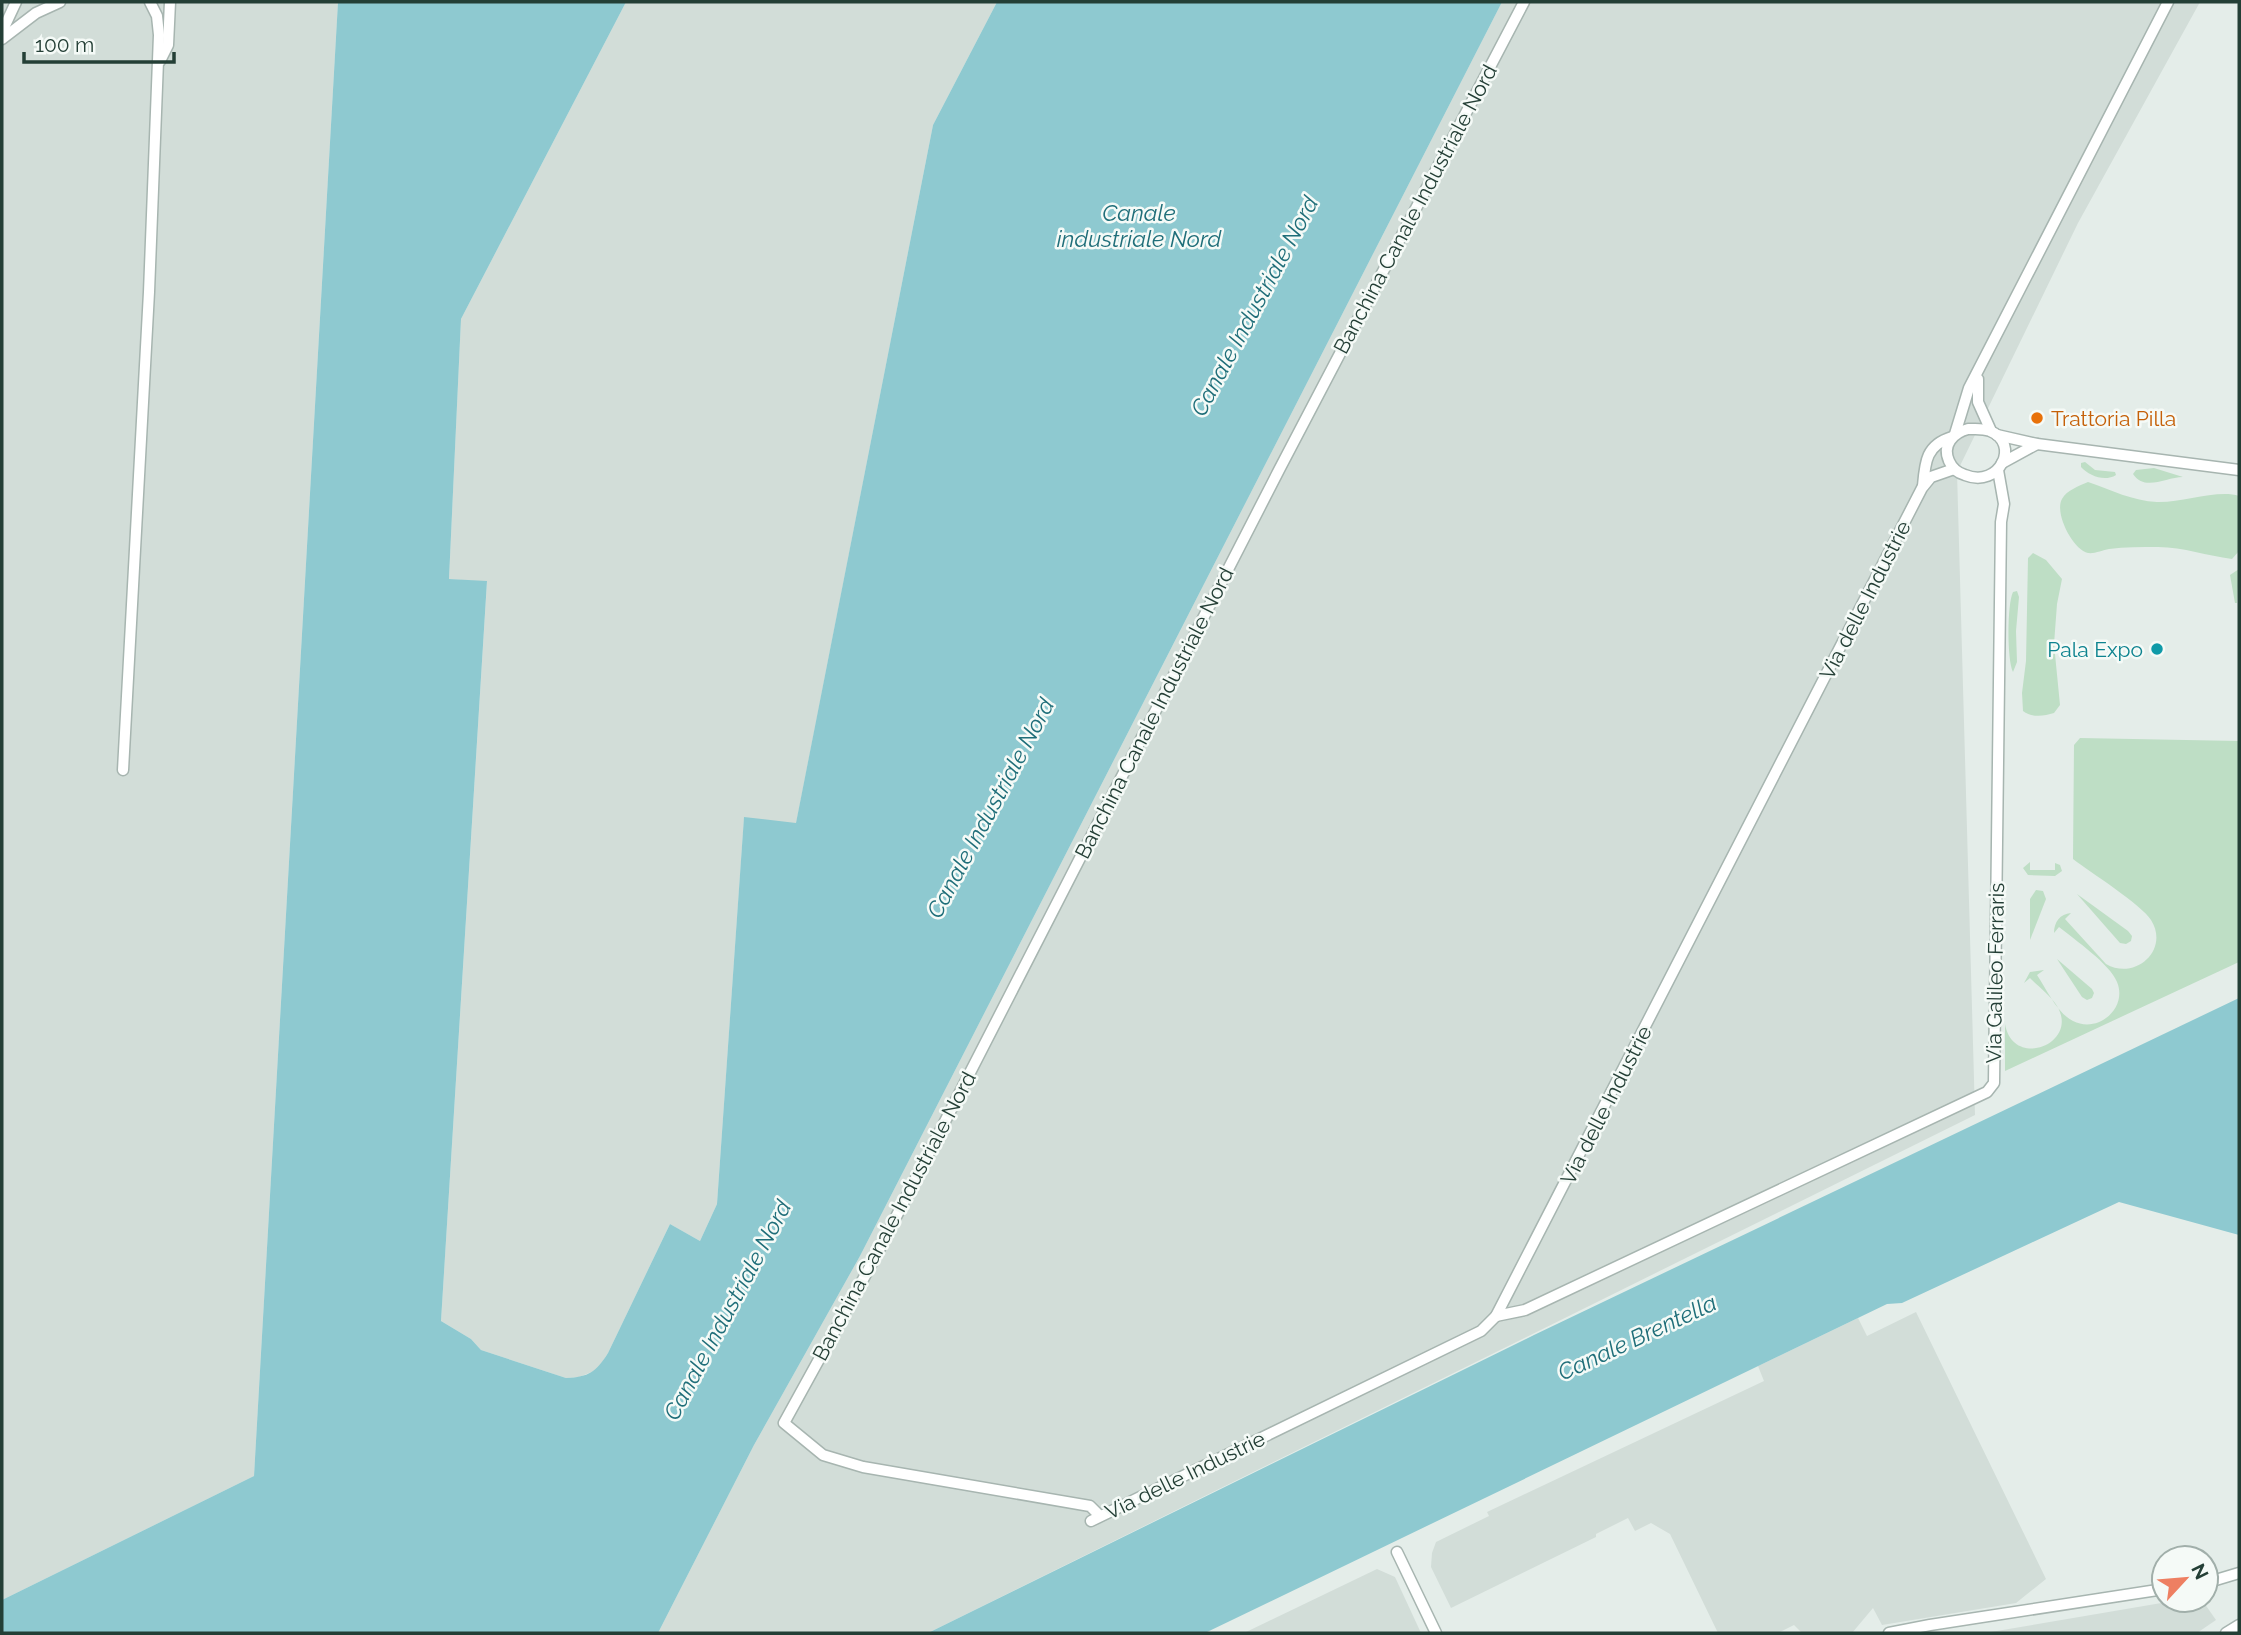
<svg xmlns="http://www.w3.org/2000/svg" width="2241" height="1635" viewBox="0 0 2241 1635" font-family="Raleway,sans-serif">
	<rect width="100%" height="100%" fill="#e4ede9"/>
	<g fill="#d2ddd8">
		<polygon points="2,2 338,2 254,1476 2,1600"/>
		<polygon points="626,2 997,2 933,125 796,824 744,818 717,1204 700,1241 670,1224 608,1353 597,1370 579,1377 566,1378 481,1350 471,1339 441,1321 487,582 449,579 461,319"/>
		<polygon points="1502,2 2200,2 2078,223 1957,472 1975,1115 928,1633 658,1633 754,1445 860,1256"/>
		<polygon points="1916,1312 2046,1579 2016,1603 1882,1625 1873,1608 1852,1633 1802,1633 1794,1625 1778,1633 1718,1633 1670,1534 1651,1523 1635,1531 1628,1518 1596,1534 1596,1537 1451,1608 1431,1567 1432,1553 1436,1542 1489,1516 1487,1512 1764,1381 1758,1366 1858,1318 1867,1336"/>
		<polygon points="1377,1569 1395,1577 1421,1633 1244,1633"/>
		<polygon points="2179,1600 2202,1600 2216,1620 2197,1633 1985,1633"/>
	</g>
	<g fill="#bedec5">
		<path d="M 2085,462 L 2095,470 L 2115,472 L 2116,475 C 2105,482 2089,476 2081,467 L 2081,463 Z"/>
		<path d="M 2154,468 L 2183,477 C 2166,477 2145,492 2133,474 L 2136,470 Z"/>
		<path d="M 2088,482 C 2111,490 2133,501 2157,502 C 2182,503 2218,489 2239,496 L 2239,551 L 2232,559 C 2207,556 2184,547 2158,547 C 2141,547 2125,547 2109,549 C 2103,550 2094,554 2088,553 C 2073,550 2054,513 2062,499 C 2067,490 2079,486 2088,482 Z"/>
		<path d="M 2033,553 L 2046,560 L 2062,579 L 2057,604 L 2054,644 L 2060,705 L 2054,713 C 2044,716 2032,718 2023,711 L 2022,693 L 2026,661 L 2028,558 Z"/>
		<polygon points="2239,569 2237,603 2235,603 2230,575"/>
		<path d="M 2017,591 L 2019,597 L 2016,631 L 2017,662 L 2013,672 C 2007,660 2007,604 2013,592 Z"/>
		<path d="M 2080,738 L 2239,741 L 2239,962 L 2005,1071 L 2005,1024 C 2013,1070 2080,1044 2057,1006 C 2051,996 2039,987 2030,978 L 2024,983 L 2030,972 L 2044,970 L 2037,975 C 2047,990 2057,1013 2073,1021 C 2098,1034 2128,1008 2117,982 C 2110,964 2075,940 2059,927 L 2054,933 C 2054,922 2060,914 2071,913 L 2065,919 L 2106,964 C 2135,981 2170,950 2151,920 C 2142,905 2090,872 2073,859 L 2074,745 Z"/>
		<polygon points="2030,862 2030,870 2055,870 2055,863 2060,865 2062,871 2055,876 2028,875 2023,868"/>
		<polygon points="2036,890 2043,891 2046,899 2030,940 2030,899"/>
		<polygon points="2077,894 2128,931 2132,936 2131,941 2126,944 2120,943"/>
		<polygon points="2057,959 2092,989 2094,993 2092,998 2087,1000 2082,997"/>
	</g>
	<g fill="#8ec9d0">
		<path d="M 338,2 L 626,2 L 461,319 L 449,579 L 487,581 L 441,1321 L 471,1339 L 481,1350 L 566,1378 C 589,1377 596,1372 608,1353 L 670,1224 L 700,1241 L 717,1204 L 744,817 L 796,823 L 933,125 L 997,2 L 1502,2 L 860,1256 L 754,1445 L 658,1633 L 2,1633 L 2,1600 L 254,1476 Z"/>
		<polygon points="2239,998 2239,1235 2119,1202 1902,1303 1887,1304 1205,1633 928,1633 1534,1335"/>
	</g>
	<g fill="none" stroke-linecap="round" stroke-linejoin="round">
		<g stroke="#a7b5b0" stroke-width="13">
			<g id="minor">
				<polyline points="2,32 16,2"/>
				<polyline points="2,39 36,13 60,2"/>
				<polyline points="160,61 168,45 170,2"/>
				<polyline points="1978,379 1978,402 1991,431"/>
				<path d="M 1968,429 C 1975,429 1983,428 1990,431 C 2021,443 2000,489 1965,475 C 1958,473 1952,468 1949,461 C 1942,445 1953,433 1968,429 Z"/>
				<polyline points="1955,434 1969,388 2168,2"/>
				<polyline points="1997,435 2037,444 2239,470"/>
				<polyline points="2002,463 2037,444"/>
				<path d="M 1923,486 C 1925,462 1926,445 1952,437"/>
				<polyline points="123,770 149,292 159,35 157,16 150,2"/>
				<polyline points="1496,1316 1525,1310 1987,1092 1994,1083 2001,522 2004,504 1998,470"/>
				<polyline points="1100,1516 1090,1506 863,1467 823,1455 784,1423 877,1254 1279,470 1524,2"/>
				<polyline points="1091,1521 1481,1331 1496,1316 1922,488 1931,477 1954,469"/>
				<polyline points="1397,1552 1436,1633"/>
				<polyline points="2209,1582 2239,1573"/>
				<polyline points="1889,1633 1930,1625 2164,1589"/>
				<polyline points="2226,1633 2239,1625"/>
			</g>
		</g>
		<use href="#minor" stroke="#fff" stroke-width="10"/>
	</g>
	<circle fill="#e8710a" stroke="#f5faf7" stroke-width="2.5" cx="2037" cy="418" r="7"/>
	<circle fill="#0f9aa8" stroke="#f5faf7" stroke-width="2.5" cx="2157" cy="649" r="7"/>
	<g text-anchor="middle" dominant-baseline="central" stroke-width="5" stroke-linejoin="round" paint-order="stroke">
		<g font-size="21" fill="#243f36" stroke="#f5faf7">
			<text transform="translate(1415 209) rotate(-62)">Banchina Canale Industriale Nord</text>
			<text transform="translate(1865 600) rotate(-63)">Via delle Industrie</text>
			<text transform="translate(1154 713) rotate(-63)">Banchina Canale Industriale Nord</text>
			<text transform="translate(1995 973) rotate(-89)">Via Galileo Ferraris</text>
			<text transform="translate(1606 1105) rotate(-63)">Via delle Industrie</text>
			<text transform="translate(894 1216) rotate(-62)">Banchina Canale Industriale Nord</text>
			<text transform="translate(1185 1475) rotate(-26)">Via delle Industrie</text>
		</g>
		<g font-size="21" fill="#c56008" stroke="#f5faf7" text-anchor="start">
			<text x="2051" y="418">Trattoria Pilla</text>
		</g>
		<g font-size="21" fill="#0d838f" stroke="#f5faf7" text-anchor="end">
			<text x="2143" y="649">Pala Expo</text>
		</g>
		<g font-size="23" font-style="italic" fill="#1f6e79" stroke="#f5faf7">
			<text x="1139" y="212">Canale<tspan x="1139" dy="26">industriale Nord</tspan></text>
			<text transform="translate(1254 306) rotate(-62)">Canale Industriale Nord</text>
			<text transform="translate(990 808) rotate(-62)">Canale Industriale Nord</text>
			<text transform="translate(727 1310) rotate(-62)">Canale Industriale Nord</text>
			<text transform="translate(1637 1337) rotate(-25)">Canale Brentella</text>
		</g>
	</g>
	<rect width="2241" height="1635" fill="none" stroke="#243f36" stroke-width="7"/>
	<g transform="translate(2185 1579) rotate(64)"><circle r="33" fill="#f5faf7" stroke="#a1afaa" stroke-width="2"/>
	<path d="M0-5L12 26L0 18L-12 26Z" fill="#ee7f62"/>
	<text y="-10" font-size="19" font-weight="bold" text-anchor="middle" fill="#243f36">N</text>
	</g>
	<path d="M24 52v10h150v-10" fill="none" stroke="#243f36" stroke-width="3.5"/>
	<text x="35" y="52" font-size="21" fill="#243f36" stroke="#f5faf7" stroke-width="5" paint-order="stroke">100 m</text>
</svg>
